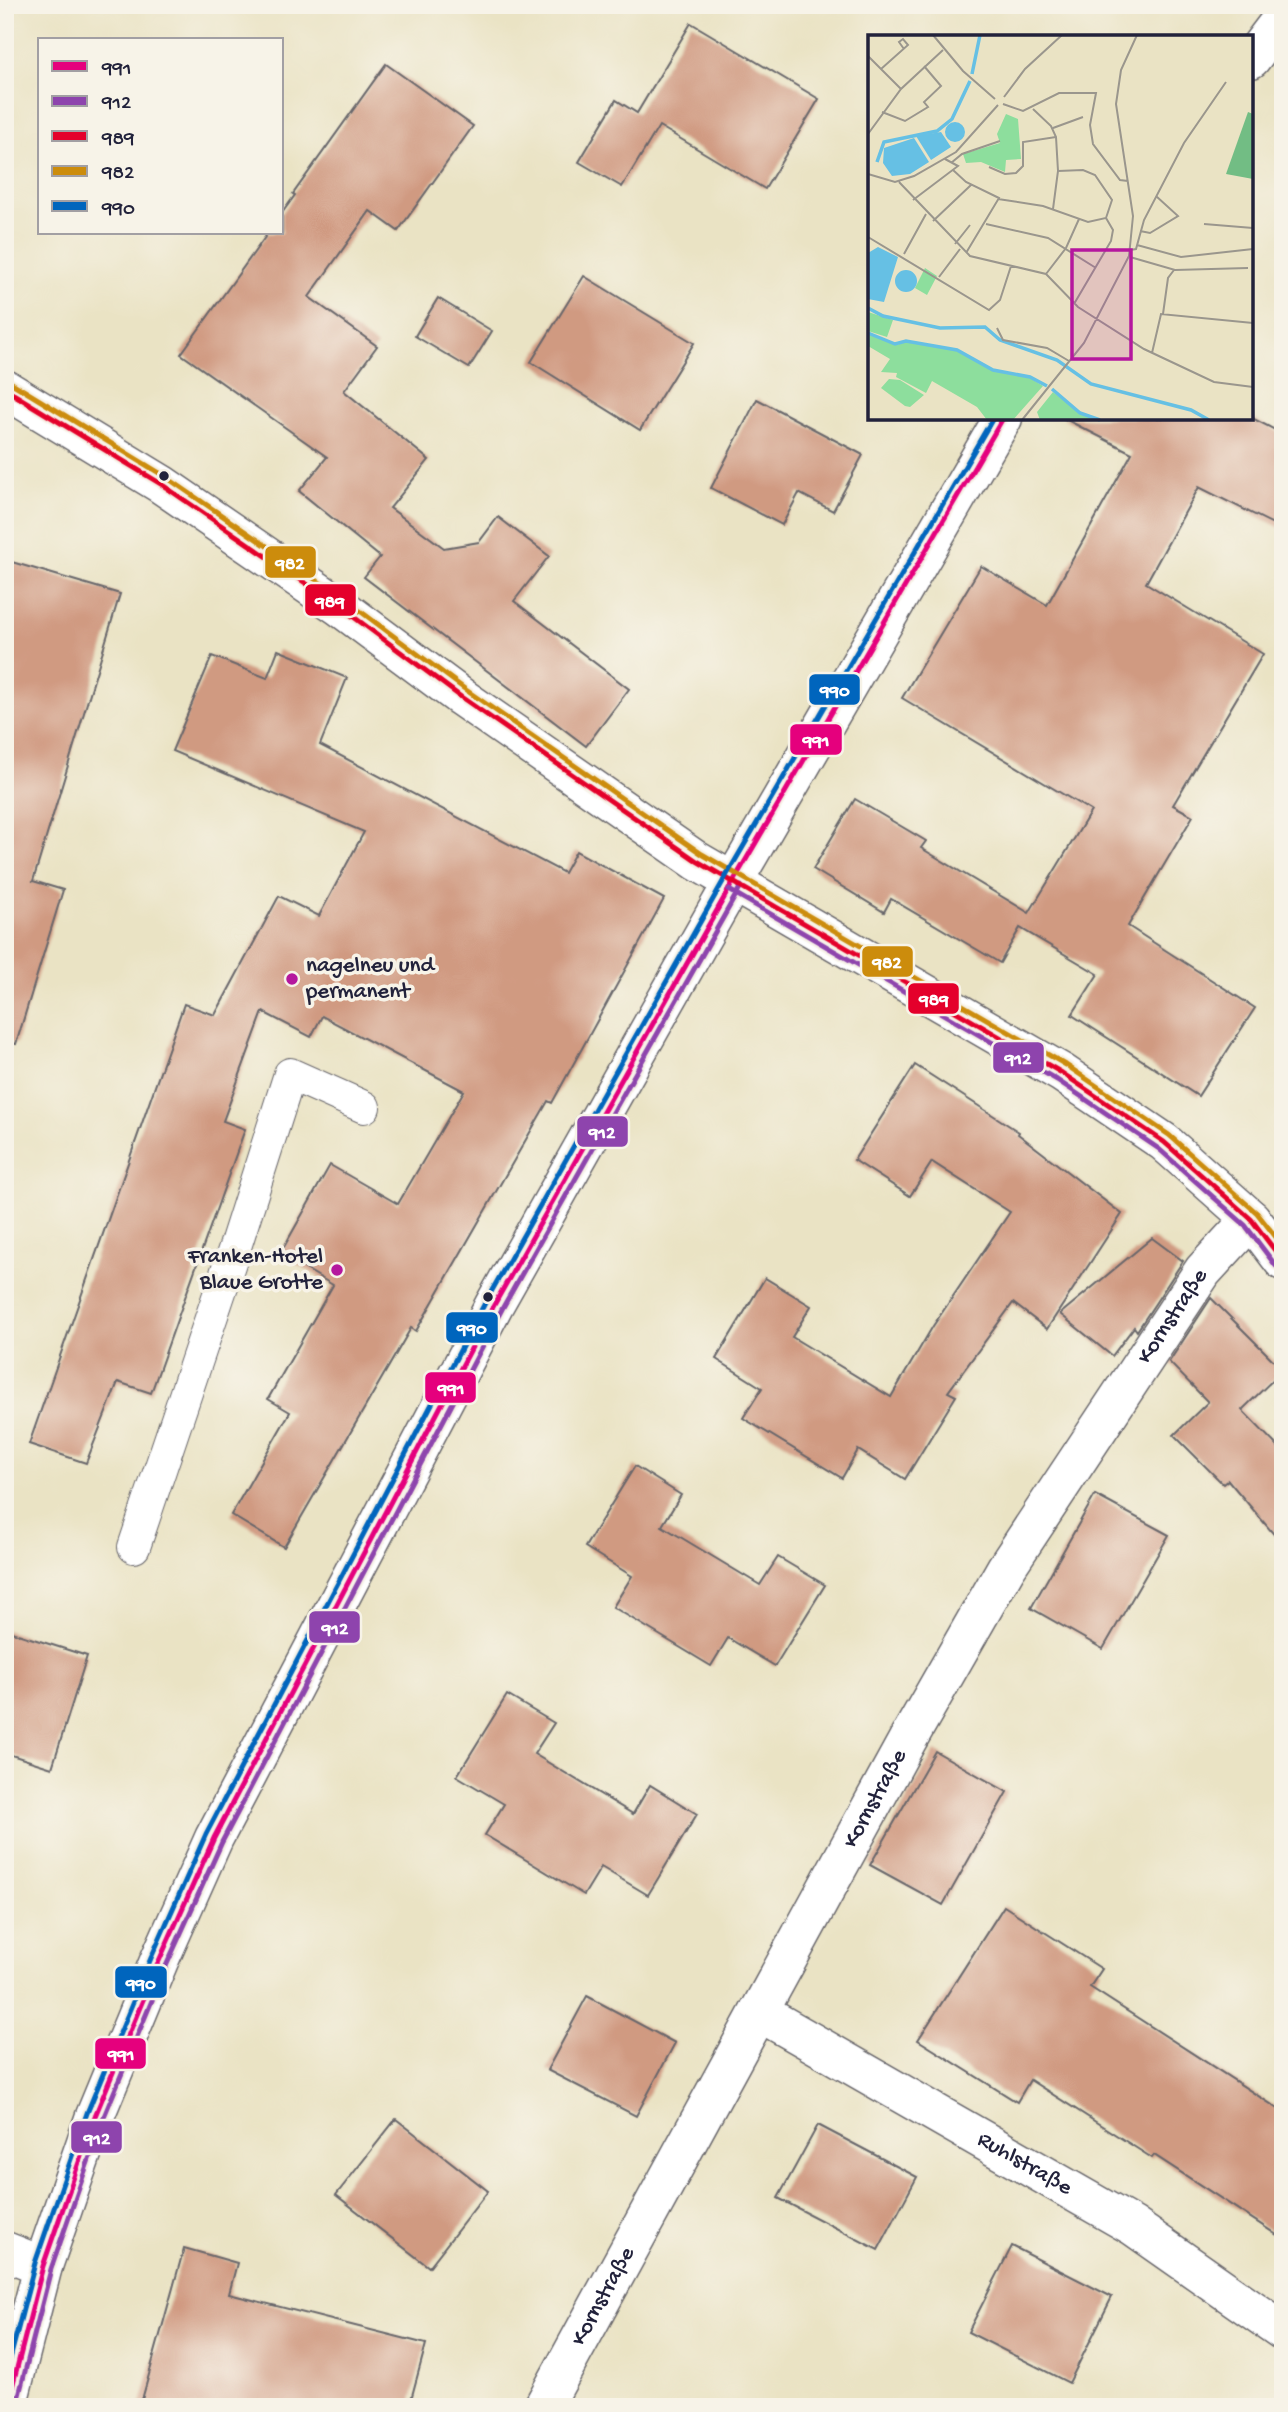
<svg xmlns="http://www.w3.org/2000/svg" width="1288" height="2412" viewBox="0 0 1288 2412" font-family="'Gochi Hand',sans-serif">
	<rect width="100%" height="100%" fill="#f7f3e8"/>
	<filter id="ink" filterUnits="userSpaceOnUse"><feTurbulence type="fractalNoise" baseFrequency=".0143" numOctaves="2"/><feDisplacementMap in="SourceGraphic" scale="14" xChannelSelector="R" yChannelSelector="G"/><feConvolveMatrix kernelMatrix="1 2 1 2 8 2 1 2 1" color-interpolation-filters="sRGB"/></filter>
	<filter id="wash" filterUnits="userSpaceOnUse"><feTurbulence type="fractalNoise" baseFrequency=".00686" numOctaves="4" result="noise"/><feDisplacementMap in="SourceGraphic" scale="28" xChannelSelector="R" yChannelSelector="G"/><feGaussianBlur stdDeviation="1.57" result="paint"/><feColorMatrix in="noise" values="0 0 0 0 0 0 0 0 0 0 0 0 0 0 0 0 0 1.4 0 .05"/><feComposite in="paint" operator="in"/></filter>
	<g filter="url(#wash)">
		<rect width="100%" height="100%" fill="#eae3c4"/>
		<g id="blocks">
			<g fill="#d09a81">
				<polygon points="691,23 819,99 765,189 659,126 622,187 579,162 616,100 637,113"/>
				<polygon points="386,64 473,126 398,231 370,211 309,297 377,346 344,391 429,460 390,508 444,548 479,542 498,517 549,556 514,601 629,689 586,746 364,577 380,557 299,491 327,457 181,354 268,233 282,233 282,213 295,195 293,194"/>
				<polygon points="584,276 694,343 640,430 531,362"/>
				<polygon points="438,298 492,331 469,368 415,336"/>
				<polygon points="757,399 863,455 833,511 799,493 782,525 711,488"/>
				<polygon points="1063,418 1252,418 1283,434 1283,529 1199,487 1146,583 1263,654 1173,805 1193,816 1128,926 1255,1008 1198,1096 1072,1015 1098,974 1020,928 1000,963 891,899 884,912 813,869 855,799 926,841 921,848 1029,913 1091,811 902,698 981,566 1047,605 1132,453"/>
				<polygon points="5,560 120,594 33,881 63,890 16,1044 5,1042"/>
				<polygon points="278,650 347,678 320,745 564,873 576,851 664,899 552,1103 548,1101 416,1331 411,1328 284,1547 231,1515 290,1412 268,1399 333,1285 280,1254 330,1165 398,1204 464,1091 322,1016 311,1037 263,1012 223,1121 245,1129 151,1393 118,1382 86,1463 29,1444 184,1004 215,1015 279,896 319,916 364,832 172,751 212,656 267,678"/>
				<polygon points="915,1065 1019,1132 1018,1134 1122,1214 1047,1329 1013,1303 948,1392 956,1396 905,1479 858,1450 842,1478 743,1418 762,1388 716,1359 765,1278 811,1306 792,1337 891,1397 933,1326 1010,1212 932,1162 910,1196 854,1160"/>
				<polygon points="1152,1238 1183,1261 1137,1331 1134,1327 1112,1356 1060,1314"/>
				<polygon points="1211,1298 1283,1370 1242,1410 1283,1452 1283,1545 1228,1480 1223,1484 1174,1435 1208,1402 1169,1362"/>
				<polygon points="635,1466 681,1495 662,1526 760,1585 778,1557 825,1585 775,1666 728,1638 711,1666 613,1607 632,1576 585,1547"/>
				<polygon points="1095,1495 1169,1535 1103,1649 1031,1608"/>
				<polygon points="5,1630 87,1656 52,1768 5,1753"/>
				<polygon points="507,1695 554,1723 534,1754 633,1814 650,1785 697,1814 648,1895 601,1867 584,1895 485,1835 504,1804 457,1776"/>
				<polygon points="935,1751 1007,1792 943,1905 870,1865"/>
				<polygon points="1004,1906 1102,1969 1090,1987 1283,2112 1283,2239 1154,2155 1152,2158 1030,2080 1017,2102 918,2040"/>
				<polygon points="587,1996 675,2043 636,2116 547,2070"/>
				<polygon points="396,2119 488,2191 429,2267 336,2195"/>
				<polygon points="818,2125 917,2177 878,2250 778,2198"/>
				<polygon points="1012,2246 1112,2297 1069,2383 968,2332"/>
				<polygon points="184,2248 237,2263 229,2294 426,2344 409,2407 140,2407"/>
			</g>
		</g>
	</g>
	<g filter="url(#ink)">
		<use href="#blocks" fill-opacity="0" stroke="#68666b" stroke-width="2"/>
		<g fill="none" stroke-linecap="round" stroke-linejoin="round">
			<g stroke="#68666b" stroke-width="34">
				<polyline id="lane" points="134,1547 235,1247 290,1074 364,1107"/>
			</g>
			<g stroke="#68666b" stroke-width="41">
				<g id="street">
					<path id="s1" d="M 759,2012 L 1133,2226 L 1283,2331"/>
					<polyline points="5,2251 43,2266"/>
					<path id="s2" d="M 543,2407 L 907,1741 L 1006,1568 L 1203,1271 L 1251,1219"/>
				</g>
			</g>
			<g stroke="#68666b" stroke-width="41">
				<polyline id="secondary" points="5,389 161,484 339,606 461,697 697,861 1062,1073 1164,1142 1251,1219 1283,1261"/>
			</g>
			<g stroke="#68666b" stroke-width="41">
				<g id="primary">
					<polyline points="1251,59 1283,17"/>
					<polyline points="7,2407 43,2266 95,2116 159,1961 214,1838 494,1305 733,882 1003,418"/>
				</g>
			</g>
			<use href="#lane" stroke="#fff" stroke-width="32"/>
			<use href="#street" stroke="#fff" stroke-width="38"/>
			<use href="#secondary" stroke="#fff" stroke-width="38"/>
			<use href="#primary" stroke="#fff" stroke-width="38"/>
			<g stroke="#f7f3e8" stroke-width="10">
				<polyline id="bus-1" points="7,2407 43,2266 95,2116 159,1961 214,1838 494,1305 733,882 1003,418"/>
			</g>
			<g stroke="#f7f3e8" stroke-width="10">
				<g id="bus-2">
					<polyline points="729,890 1057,1080 1159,1149 1245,1225 1276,1266"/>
					<polyline points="16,2407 51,2269 103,2119 167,1964 222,1842 502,1309 741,886"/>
				</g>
			</g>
			<g stroke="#f7f3e8" stroke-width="10">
				<polyline id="bus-3" points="5,389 161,484 339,606 461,697 697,861 1062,1073 1164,1142 1251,1219 1283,1261"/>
			</g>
			<g stroke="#f7f3e8" stroke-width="10">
				<polyline id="bus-4" points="10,382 166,477 344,599 466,690 702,854 1066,1065 1169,1135 1257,1213 1283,1246"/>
			</g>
			<g stroke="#f7f3e8" stroke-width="10">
				<polyline id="bus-5" points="5,2378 35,2263 87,2113 151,1958 206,1834 486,1301 725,878 993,418"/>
			</g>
			<use href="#bus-1" stroke="#e5007d" stroke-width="5"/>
			<use href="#bus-2" stroke="#8e44ad" stroke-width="5"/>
			<use href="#bus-3" stroke="#e4002b" stroke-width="5"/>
			<use href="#bus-4" stroke="#cc8c0c" stroke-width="5"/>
			<use href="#bus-5" stroke="#0065bd" stroke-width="5"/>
		</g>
	</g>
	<g fill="#22223b" stroke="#f7f3e8" stroke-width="2.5">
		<circle cx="164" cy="476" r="6"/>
		<circle cx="488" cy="1297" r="6"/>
	</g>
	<g fill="#b5179e" stroke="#f7f3e8" stroke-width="2.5">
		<circle cx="292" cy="979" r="7"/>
		<circle cx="337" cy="1270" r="7"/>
	</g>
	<g text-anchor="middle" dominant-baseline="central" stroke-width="7" stroke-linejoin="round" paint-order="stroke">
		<g font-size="23" fill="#22223b" stroke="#f7f3e8" text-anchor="start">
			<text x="306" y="966">nagelneu und<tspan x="306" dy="26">permanent</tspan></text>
			<text x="323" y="1257" text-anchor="end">Franken-Hotel<tspan x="323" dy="26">Blaue Grotte</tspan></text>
		</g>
		<g font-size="23" fill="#22223b" stroke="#f7f3e8">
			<text stroke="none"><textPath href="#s2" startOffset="1260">Kornstraße</textPath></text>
			<text stroke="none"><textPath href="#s2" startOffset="693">Kornstraße</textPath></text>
			<text stroke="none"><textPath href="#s1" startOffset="306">Ruhlstraße</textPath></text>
			<text stroke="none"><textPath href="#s2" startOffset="126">Kornstraße</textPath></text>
		</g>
	</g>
	<g transform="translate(868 35)">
		<rect width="385" height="385" fill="#eae3c4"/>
		<path d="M 57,233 L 69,241 L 59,260 L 47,253 ZM 0,277 L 25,285 L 19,302 L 0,296 ZM 0,298 L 28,310 L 38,307 L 89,316 L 126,336 L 162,343 L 175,351 L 145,385 L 119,385 L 109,372 L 64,346 L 58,358 L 28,342 L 29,338 L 13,337 L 22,324 L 0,311 ZM 21,344 L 32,345 L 56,360 L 42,372 L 37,371 L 13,353 ZM 185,357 L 213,379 L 230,385 L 172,385 L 169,377 Z" fill="#8dde9d"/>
		<path d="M 380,77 L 385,79 L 385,144 L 358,139 Z" fill="#72bd84"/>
		<path d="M 138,79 L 150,84 L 153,124 L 138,125 L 137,137 L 113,127 L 98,128 L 95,119 L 132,108 L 129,99 Z" fill="#8dde9d"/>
		<path d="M77 97a10 10 0 1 1 20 0a10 10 0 1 1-20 0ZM 73,97 L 83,112 L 63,125 L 48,101 ZM 46,103 L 61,127 L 42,139 L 24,141 L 15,128 L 16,113 ZM 10,212 L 30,222 L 16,267 L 0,264 L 0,218 ZM27 246a11 11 0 1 1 22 0a11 11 0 1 1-22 0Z" fill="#66c0e4"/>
		<path fill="none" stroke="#66c0e4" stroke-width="3.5" d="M 104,39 L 112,0M 9,127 L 16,107 L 69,96 L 84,84 L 102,46M 0,273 L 15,281 L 72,293 L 117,292 L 132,305 L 189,325 L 223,349 L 323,375 L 341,385M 0,298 L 27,309 L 38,306 L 89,315 L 125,335 L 162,342 L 179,351M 184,354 L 212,378 L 232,385"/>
		<path fill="none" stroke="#9a968d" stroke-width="2" d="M 65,0 L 95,36 L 127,64M 0,21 L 33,54M 13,34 L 40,10 L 35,4 L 31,7 L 36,14M 136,62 L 157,34 L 194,0M 135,69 L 155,76 L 191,58 L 228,58 L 222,90 L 225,109 L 252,145 L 260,146M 165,74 L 183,91 L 188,102 L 190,136 L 185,174M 14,77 L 37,86 L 60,72 L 56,67 L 73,51 L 56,31M 185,93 L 215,82M 0,99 L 33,54 L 75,15M 83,128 L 94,119 L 132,106M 121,132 L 137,139 L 148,138 L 155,131 L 155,107 L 188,102M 85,135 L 98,147 L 131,163 L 98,218M 0,139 L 27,147 L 46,141 L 88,117 L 130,70M 31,147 L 102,221 L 178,239 L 210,272 L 276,314 L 346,347 L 385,352M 130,164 L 175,171 L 220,187 L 238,183 L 244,165 L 227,140 L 215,135 L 190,136M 45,165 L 90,131 L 77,124M 65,186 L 103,150M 118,189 L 180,203 L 228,233M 336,189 L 385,193M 272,196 L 282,198 L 310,181 L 288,161M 0,202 L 121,275 L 132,265 L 143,231M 87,209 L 102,190M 269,210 L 313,222 L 385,214M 262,215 L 268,214 L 276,185 L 316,108 L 358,47M 36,219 L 58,179M 262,222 L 307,235 L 380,233M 178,239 L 198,213 L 211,184M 71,242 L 92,214M 206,269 L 243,206 L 245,195 L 238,183M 295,279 L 300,243 L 306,235M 129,293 L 135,305 L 179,313 L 201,326M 284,318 L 293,279 L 385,288M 154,385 L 216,308 L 261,221 L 265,181 L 248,69 L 253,35 L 269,0"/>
		<path fill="#b5179e" fill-opacity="0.15" stroke="#b5179e" stroke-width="3.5" d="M 204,215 L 263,215 L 263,324 L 204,324 Z"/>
		<rect width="385" height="385" fill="none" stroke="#22223b" stroke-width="3.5"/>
	</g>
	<g stroke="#f7f3e8" stroke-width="2.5">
		<rect x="264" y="545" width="53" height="34" rx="7" fill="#cc8c0c"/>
		<rect x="304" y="583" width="53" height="34" rx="7" fill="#e4002b"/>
		<rect x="808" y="673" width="53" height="33" rx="7" fill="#0065bd"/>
		<rect x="789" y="723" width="54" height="33" rx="7" fill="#e5007d"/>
		<rect x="861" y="945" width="53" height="33" rx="7" fill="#cc8c0c"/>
		<rect x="907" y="982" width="53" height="33" rx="7" fill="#e4002b"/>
		<rect x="992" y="1041" width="53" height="33" rx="7" fill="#8e44ad"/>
		<rect x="576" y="1115" width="53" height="33" rx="7" fill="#8e44ad"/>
		<rect x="445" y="1311" width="54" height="33" rx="7" fill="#0065bd"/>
		<rect x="424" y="1371" width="53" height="33" rx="7" fill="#e5007d"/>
		<rect x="308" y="1610" width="53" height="34" rx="7" fill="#8e44ad"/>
		<rect x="114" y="1965" width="54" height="34" rx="7" fill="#0065bd"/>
		<rect x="94" y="2037" width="53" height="33" rx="7" fill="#e5007d"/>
		<rect x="70" y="2120" width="53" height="34" rx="7" fill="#8e44ad"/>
	</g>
	<g font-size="19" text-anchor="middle" font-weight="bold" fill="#fff">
		<text x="290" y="569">982</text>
		<text x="330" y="607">989</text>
		<text x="835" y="696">990</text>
		<text x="816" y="746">991</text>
		<text x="887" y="968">982</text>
		<text x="934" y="1005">989</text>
		<text x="1018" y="1064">912</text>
		<text x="602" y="1138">912</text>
		<text x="472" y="1334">990</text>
		<text x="451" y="1394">991</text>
		<text x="335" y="1634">912</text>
		<text x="141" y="1989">990</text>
		<text x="121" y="2060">991</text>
		<text x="97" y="2144">912</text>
	</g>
	<rect width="1288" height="2412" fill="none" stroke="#f7f3e8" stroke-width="28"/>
	<rect x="38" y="38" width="245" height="196" fill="#f7f3e8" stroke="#a29fa3" stroke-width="2"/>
	<rect x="52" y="61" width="35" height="10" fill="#e5007d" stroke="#a29fa3" stroke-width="2"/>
	<text x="102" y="74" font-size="21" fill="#22223b">991</text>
	<rect x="52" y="96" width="35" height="10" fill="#8e44ad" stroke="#a29fa3" stroke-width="2"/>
	<text x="102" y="108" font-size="21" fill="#22223b">912</text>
	<rect x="52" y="131" width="35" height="10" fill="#e4002b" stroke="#a29fa3" stroke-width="2"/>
	<text x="102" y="144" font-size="21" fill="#22223b">989</text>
	<rect x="52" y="166" width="35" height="10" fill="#cc8c0c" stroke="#a29fa3" stroke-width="2"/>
	<text x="102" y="178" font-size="21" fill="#22223b">982</text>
	<rect x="52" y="201" width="35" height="10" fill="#0065bd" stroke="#a29fa3" stroke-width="2"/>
	<text x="102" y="214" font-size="21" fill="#22223b">990</text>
</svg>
